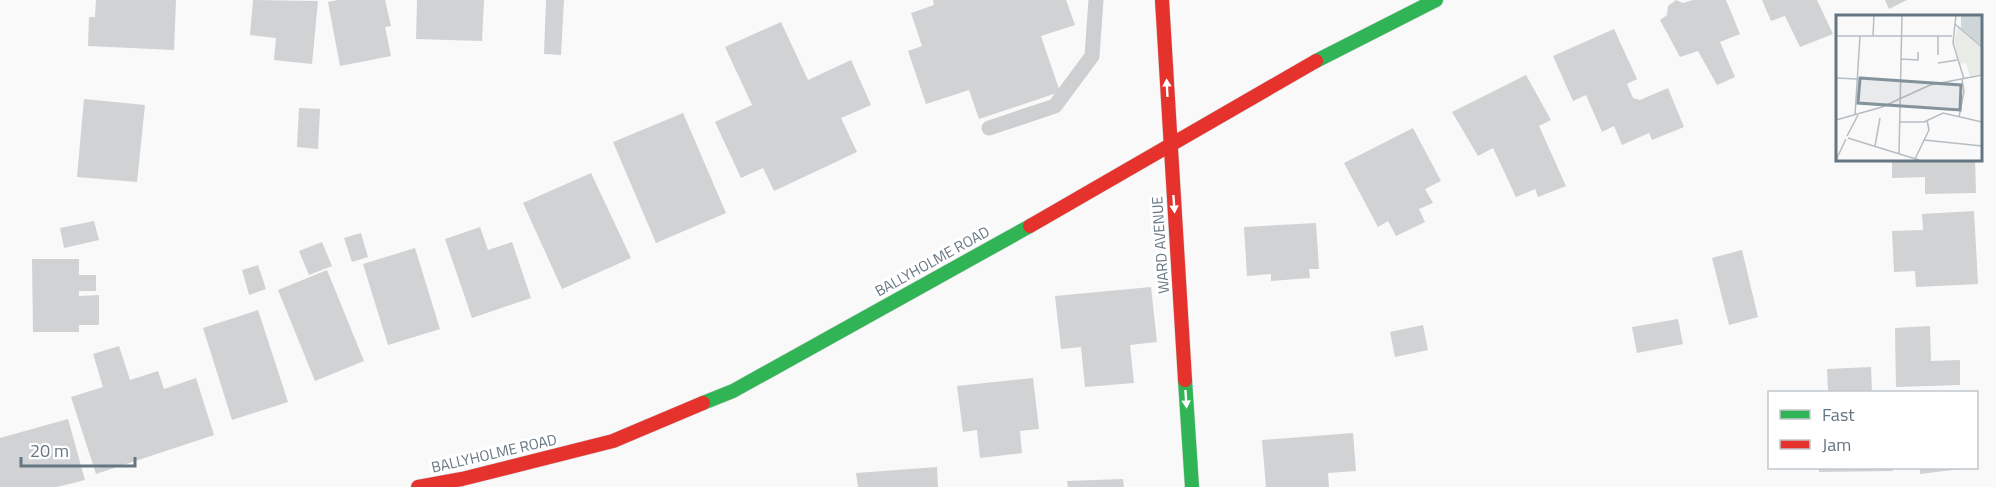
<svg xmlns="http://www.w3.org/2000/svg" width="1996" height="487" viewBox="0 0 1996 487" font-family="'Titillium Web',sans-serif">
	<rect width="100%" height="100%" fill="#f9f9f9"/>
	<g fill="#d0d2d3">
		<polygon points="96,0 176,0 174,50 88,46 89,17 95,17"/>
		<polygon points="253,0 318,1 312,64 274,60 276,38 250,35"/>
		<polygon points="338,0 385,0 391,26 385,27 391,56 340,66 328,2"/>
		<polygon points="417,0 484,0 482,41 416,39"/>
		<polygon points="546,0 564,0 561,55 544,54"/>
		<polygon points="933,0 1066,0 1075,25 1041,36 1060,92 979,119 969,90 926,104 908,51 922,46 911,13 934,5"/>
		<polygon points="1676,0 1683,3 1693,0 1726,0 1740,34 1720,42 1735,77 1717,85 1698,51 1680,57 1660,20 1667,15 1668,6"/>
		<polygon points="1762,0 1817,0 1833,34 1800,47 1785,16 1771,21"/>
		<polygon points="1885,0 1907,0 1889,9"/>
		<polygon points="781,22 808,80 851,60 871,105 841,118 857,152 774,191 763,168 741,178 715,122 752,105 725,47"/>
		<polygon points="1614,29 1637,79 1627,84 1633,98 1640,100 1668,88 1684,127 1652,140 1649,133 1622,145 1614,126 1602,132 1586,95 1573,101 1553,56"/>
		<polygon points="1980,48 1983,49 1981,105 1980,105"/>
		<polygon points="1526,75 1551,120 1539,126 1566,186 1538,197 1535,189 1516,197 1493,148 1478,156 1452,112"/>
		<polygon points="84,99 145,105 137,182 77,177"/>
		<polygon points="299,108 320,109 318,149 297,147"/>
		<polygon points="683,113 726,213 656,243 613,142"/>
		<polygon points="1413,128 1441,181 1425,189 1433,203 1419,209 1425,222 1396,236 1388,221 1378,227 1344,163"/>
		<polygon points="1892,159 1975,159 1976,193 1925,194 1925,177 1892,178"/>
		<polygon points="591,173 631,258 562,289 523,203"/>
		<polygon points="1974,211 1978,284 1916,287 1915,271 1894,272 1892,231 1923,230 1922,214"/>
		<polygon points="94,221 99,240 64,248 60,228"/>
		<polygon points="1316,223 1319,269 1309,269 1310,278 1271,281 1271,274 1247,276 1244,227"/>
		<polygon points="480,227 488,250 512,242 531,298 472,318 445,239"/>
		<polygon points="361,233 368,257 352,262 344,238"/>
		<polygon points="322,242 332,266 309,275 299,251"/>
		<polygon points="415,248 440,329 388,345 363,264"/>
		<polygon points="1742,250 1758,317 1729,325 1712,258"/>
		<polygon points="32,259 79,259 79,275 96,275 96,291 79,291 79,296 99,295 99,325 79,325 79,332 33,332"/>
		<polygon points="258,265 266,289 249,295 242,270"/>
		<polygon points="327,270 364,361 315,381 278,290"/>
		<polygon points="1151,287 1157,342 1130,345 1134,383 1085,387 1081,347 1061,349 1055,296"/>
		<polygon points="258,310 288,402 232,420 203,328"/>
		<polygon points="1678,319 1683,344 1637,353 1632,327"/>
		<polygon points="1423,325 1428,350 1395,357 1390,332"/>
		<polygon points="1930,326 1931,361 1960,360 1960,385 1896,387 1895,328"/>
		<polygon points="119,346 130,380 158,371 164,389 196,378 214,435 96,474 71,397 103,387 93,354"/>
		<polygon points="1871,367 1872,392 1828,392 1827,369"/>
		<polygon points="1033,378 1039,429 1020,431 1022,453 980,458 977,430 963,432 957,386"/>
		<polygon points="68,419 85,480 57,487 0,487 0,438"/>
		<polygon points="1353,433 1356,471 1328,473 1329,487 1266,487 1262,440"/>
		<polygon points="937,467 938,487 858,487 856,473"/>
		<polygon points="1819,468 1893,468 1893,471 1819,472"/>
		<polygon points="1920,468 1960,468 1961,469 1920,474"/>
		<polygon points="1123,479 1124,487 1068,487 1067,481"/>
	</g>
	<g fill="none" stroke-linecap="round" stroke-linejoin="round">
		<g stroke="#d5d6d7" stroke-width="15">
			<g id="fast">
				<polyline points="1316,61 1436,0"/>
				<polyline points="1185,380 1192,487"/>
				<polyline points="703,403 733,391 1030,226"/>
			</g>
		</g>
		<g stroke="#d5d6d7" stroke-width="15">
			<g id="jam">
				<polyline points="1162,0 1185,380"/>
				<polyline points="1030,226 1316,61"/>
				<polyline points="418,487 462,479 613,441 703,403"/>
			</g>
		</g>
		<polyline stroke="#cecfd0" stroke-width="15" points="989,128 1055,106 1092,56 1096,0"/>
		<use href="#fast" stroke="#30b455" stroke-width="14"/>
		<use href="#jam" stroke="#e5322d" stroke-width="14"/>
	</g>
	<defs><path id="oneway-solid" d="M-6-.8H1V-3.2L6.5 0L1 3.2V.8H-6Z" transform="scale(1.5)"/></defs>
	<g fill="#fff">
		<use href="#oneway-solid" transform="translate(1167 88) rotate(-93)"/>
		<use href="#oneway-solid" transform="translate(1174 204) rotate(86)"/>
		<use href="#oneway-solid" transform="translate(1186 399) rotate(86)"/>
	</g>
	<g text-anchor="middle" dominant-baseline="central" stroke-width="6" stroke-linejoin="round" paint-order="stroke">
		<g font-size="15" fill="#657683" stroke="#fff">
			<text transform="translate(1160 245) rotate(-94)">WARD AVENUE</text>
			<text transform="translate(932 261) rotate(-29)">BALLYHOLME ROAD</text>
			<text transform="translate(494 453) rotate(-13)">BALLYHOLME ROAD</text>
		</g>
	</g>
	<g transform="translate(1836 15)">
		<rect width="146" height="146" fill="#f9f9f9"/>
		<path d="M 122,11 L 145,32 L 145,59 L 134,61 L 130,48 L 124,49 L 118,26 Z" fill="#e8ebe6"/>
		<path d="M 125,0 L 145,0 L 145,30 L 125,13 Z" fill="#ced6d9"/>
		<path fill="none" stroke="#b5bdc3" stroke-width="1.5" d="M 120,0 L 117,28 L 128,64M 119,9 L 146,32M 0,21 L 116,21M 37,21 L 38,0M 102,40 L 102,21M 65,44 L 82,45 L 82,37M 102,48 L 121,45M 0,63 L 21,64M 19,100 L 24,21M 123,102 L 128,77 L 126,64M 0,105 L 46,92 L 94,70 L 146,60M 64,107 L 88,107 L 107,98 L 146,107M 11,121 L 22,100M 12,123 L 83,145M 88,125 L 146,131M 39,131 L 44,103M 63,139 L 66,0M 79,144 L 93,115 L 91,105M 0,145 L 10,124"/>
		<path fill="#84929c" fill-opacity="0.15" stroke="#84929c" stroke-width="3" d="M 24,63 L 125,70 L 124,95 L 22,88 Z"/>
		<rect width="146" height="146" fill="none" stroke="#657683" stroke-width="3"/>
	</g>
	<rect x="1768" y="391" width="210" height="78" fill="#ffffff" stroke="#c1c8cd" stroke-width="1.5"/>
	<rect x="1780" y="410" width="30" height="9" fill="#30b455" stroke="#c1c8cd" stroke-width="1.5"/>
	<text x="1822" y="421" font-size="18" fill="#657683">Fast</text>
	<rect x="1780" y="440" width="30" height="9" fill="#e5322d" stroke="#c1c8cd" stroke-width="1.5"/>
	<text x="1822" y="451" font-size="18" fill="#657683">Jam</text>
	<path d="M21 457v9h114v-9" fill="none" stroke="#657683" stroke-width="3"/>
	<text x="30" y="457" font-size="18" fill="#657683" stroke="#ffffff" stroke-width="4.5" paint-order="stroke">20 m</text>
</svg>
